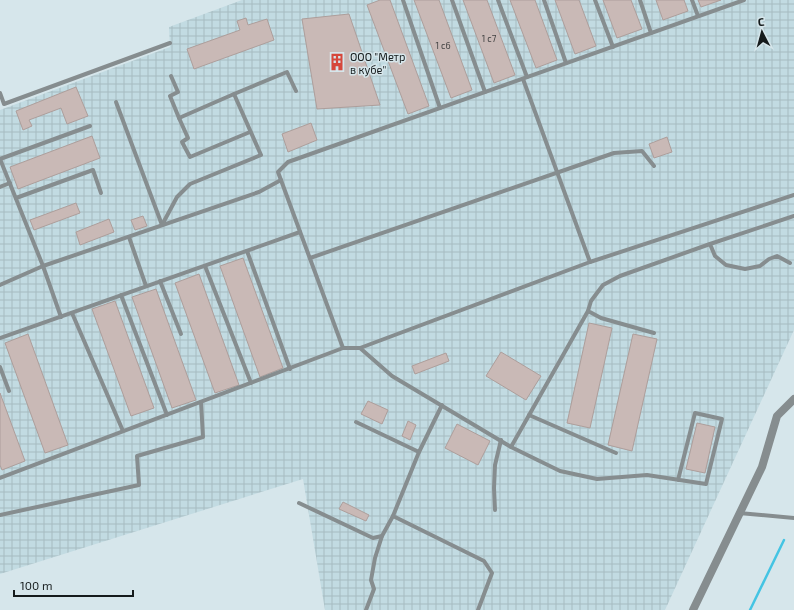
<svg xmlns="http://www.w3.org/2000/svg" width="794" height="610" viewBox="0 0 794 610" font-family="'Exo 2',sans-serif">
	<defs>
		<pattern id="industrial-grid" width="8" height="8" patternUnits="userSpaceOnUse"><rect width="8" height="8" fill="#c2dbe2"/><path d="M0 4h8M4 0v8" fill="none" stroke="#a6bbc1"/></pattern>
	</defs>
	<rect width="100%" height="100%" fill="#d6e6eb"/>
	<polygon fill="url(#industrial-grid)" points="242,0 794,0 794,330 665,610 325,610 303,479 0,574 0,110 170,47 169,27"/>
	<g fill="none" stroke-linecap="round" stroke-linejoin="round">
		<polyline stroke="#44c4e3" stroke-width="2.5" points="750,610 784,540"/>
	</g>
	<g fill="#c9b9b6" stroke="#ad9e9b">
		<polygon points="380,0 390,0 429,106 408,114 367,5"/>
		<polygon points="414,0 439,0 472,90 451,98"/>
		<polygon points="463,0 487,0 515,75 494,83"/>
		<polygon points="510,0 535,0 557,60 536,68"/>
		<polygon points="555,0 579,0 596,46 575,54"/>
		<polygon points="603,0 631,0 642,29 617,38"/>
		<polygon points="656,0 684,0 688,11 663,20"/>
		<polygon points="698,0 721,0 701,7"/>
		<polygon points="349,14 380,105 317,109 302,19"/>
		<polygon points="246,18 248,25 267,19 274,40 194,69 187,49 240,30 237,21"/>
		<polygon points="76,87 88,116 67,124 61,108 29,120 32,126 23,130 16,111"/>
		<polygon points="311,123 317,140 288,152 282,134"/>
		<polygon points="92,136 100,158 18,189 10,167"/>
		<polygon points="667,137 672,152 654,158 649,144"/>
		<polygon points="76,203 80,213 34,230 30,220"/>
		<polygon points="143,216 147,226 135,230 131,220"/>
		<polygon points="109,219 114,232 80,245 76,232"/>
		<polygon points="243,258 283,368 260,377 220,266"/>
		<polygon points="199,274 239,385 215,393 175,283"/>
		<polygon points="156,289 196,400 172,408 132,297"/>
		<polygon points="115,301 154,408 131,416 92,309"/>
		<polygon points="589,323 612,328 590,428 567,423"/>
		<polygon points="28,334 68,445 45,453 5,343"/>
		<polygon points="633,334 657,339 632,451 608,445"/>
		<polygon points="501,352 541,376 526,400 486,376"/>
		<polygon points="446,353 449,361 415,374 412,366"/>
		<polygon points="0,393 25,461 2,470 0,465"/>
		<polygon points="368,401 388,410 382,424 361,414"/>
		<polygon points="408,421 416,425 410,440 402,436"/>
		<polygon points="697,423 715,427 705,473 686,469"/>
		<polygon points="457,424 490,441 478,465 445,448"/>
		<polygon points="343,502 369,515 366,521 339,509"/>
	</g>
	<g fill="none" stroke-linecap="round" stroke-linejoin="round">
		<g stroke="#868d8f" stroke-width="4">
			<polyline points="403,0 440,108"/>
			<polyline points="452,0 485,92"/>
			<polyline points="498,0 527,77"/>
			<polyline points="544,0 566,63"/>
			<polyline points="595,0 613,47"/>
			<polyline points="640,0 651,33"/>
			<polyline points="692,0 698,16"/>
			<polyline points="523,79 590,262 794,195"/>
			<polyline points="0,93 4,104 170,43"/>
			<polyline points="234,94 287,72 296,91"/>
			<polyline points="116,102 162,225"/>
			<polyline points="179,118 188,138 182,142 190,157 250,132"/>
			<polyline points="0,159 43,266 61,317"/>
			<polyline points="0,159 90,126"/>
			<polyline points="0,187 10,183"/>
			<polyline points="16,198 93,170 101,193"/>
			<polyline points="162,225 177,197 190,184 261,155 234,94 179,118 170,96 178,92 171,76"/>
			<polyline points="129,237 146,286"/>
			<polyline points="247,251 290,369"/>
			<polyline points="310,258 614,153 642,151 654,166"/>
			<polyline points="790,263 777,256 769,259 760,266 745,269 726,265 715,256 710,244 794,216"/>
			<polyline points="205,266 251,383"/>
			<polyline points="160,281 181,334"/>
			<polyline points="0,285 43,266 259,192 281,180"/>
			<polyline points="121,295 167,415"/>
			<polyline points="588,311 511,447 560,471 597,479 647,475 706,484 722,419 695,413 678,480"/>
			<polyline points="72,313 123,431"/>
			<polyline points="654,333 601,318 588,311 591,301 603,285 620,276 710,244"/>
			<polyline points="0,338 300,232"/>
			<polyline points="360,348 590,262"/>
			<polyline points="0,367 9,391"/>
			<polyline points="442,405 419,452 393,516 484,561 492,573 478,610"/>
			<polyline points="529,415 616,453"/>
			<polyline points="356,422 419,452"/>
			<polyline points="511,447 392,376 360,348 343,348 278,172 288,162 744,0"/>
			<polyline points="0,478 343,348"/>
			<polyline points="299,503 373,538 382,536 393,516"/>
			<polyline points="495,510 494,488 495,465 501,440"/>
			<polyline points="739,513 794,518"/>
			<polyline points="0,515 139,485 137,456 203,437 201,402"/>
			<polyline points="366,610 374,589 371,580 375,558 382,536"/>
		</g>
		<polyline stroke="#868d8f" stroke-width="8" points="693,610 762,467 777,416 794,399"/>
	</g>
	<defs>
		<g id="building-bare" transform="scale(1.38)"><path d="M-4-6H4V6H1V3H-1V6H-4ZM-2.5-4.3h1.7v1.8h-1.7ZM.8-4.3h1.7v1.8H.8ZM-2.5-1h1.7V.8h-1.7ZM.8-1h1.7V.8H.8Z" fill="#d6483c" stroke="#d6e6eb" stroke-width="2.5" paint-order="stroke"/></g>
	</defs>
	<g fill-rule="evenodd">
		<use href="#building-bare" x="337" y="62"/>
	</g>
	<g text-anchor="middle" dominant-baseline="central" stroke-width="3" stroke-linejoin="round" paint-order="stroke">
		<g font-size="9" fill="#424242">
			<text x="489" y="38">1 с7</text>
			<text x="443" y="45">1 с6</text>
		</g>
		<g font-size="11" fill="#151b1c" stroke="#d6e6eb" text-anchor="start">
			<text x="350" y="56">ООО "Метр<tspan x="350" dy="13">в кубе"</tspan></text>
		</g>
	</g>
	<g transform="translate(762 32) rotate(354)" stroke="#d6e6eb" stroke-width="3" paint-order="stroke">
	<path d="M0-3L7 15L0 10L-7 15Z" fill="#151b1c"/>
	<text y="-6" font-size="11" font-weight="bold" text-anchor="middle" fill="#151b1c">С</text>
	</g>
	<path d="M14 590v6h119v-6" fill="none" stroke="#151b1c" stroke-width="2"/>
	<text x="20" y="590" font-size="12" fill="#151b1c" stroke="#d6e6eb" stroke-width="3" paint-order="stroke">100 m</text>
</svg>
